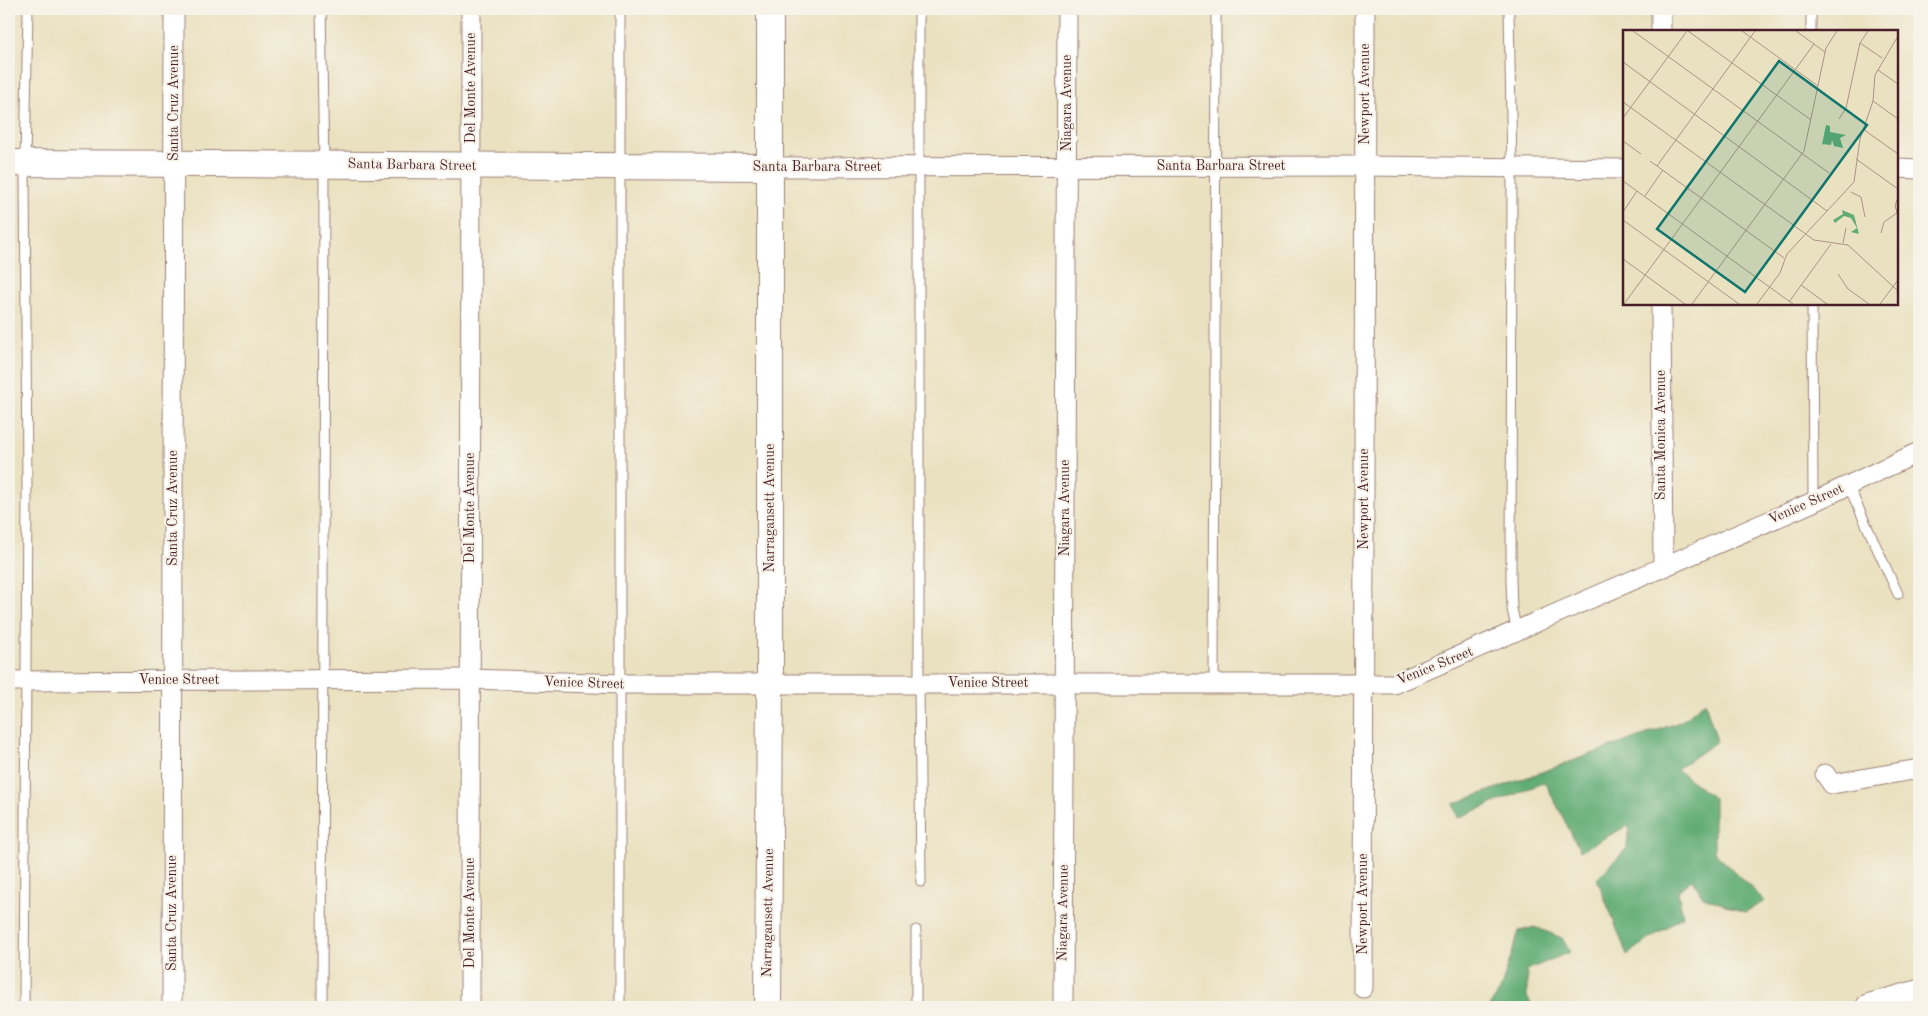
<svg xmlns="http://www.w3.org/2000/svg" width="1928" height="1016" viewBox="0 0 1928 1016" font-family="'Old Standard TT',serif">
	<rect width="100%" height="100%" fill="#f7f3e8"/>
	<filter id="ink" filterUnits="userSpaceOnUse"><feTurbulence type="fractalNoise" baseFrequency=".02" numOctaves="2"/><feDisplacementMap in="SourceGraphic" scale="10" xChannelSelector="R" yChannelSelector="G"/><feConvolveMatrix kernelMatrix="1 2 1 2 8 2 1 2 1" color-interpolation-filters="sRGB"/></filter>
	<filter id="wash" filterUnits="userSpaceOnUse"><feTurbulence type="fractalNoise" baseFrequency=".0096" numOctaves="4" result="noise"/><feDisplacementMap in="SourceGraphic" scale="20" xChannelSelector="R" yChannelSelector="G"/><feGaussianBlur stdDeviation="1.12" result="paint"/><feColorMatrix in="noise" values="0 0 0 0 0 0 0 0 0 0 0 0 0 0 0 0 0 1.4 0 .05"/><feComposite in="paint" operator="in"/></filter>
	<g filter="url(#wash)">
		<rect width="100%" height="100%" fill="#eae1c0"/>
		<g fill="#61ac75" stroke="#566650">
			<polygon points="1705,702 1717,741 1677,769 1714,799 1714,852 1765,901 1745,912 1703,897 1692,879 1678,891 1683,916 1627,955 1597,879 1627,848 1629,825 1580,851 1545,782 1458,818 1453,804 1680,722"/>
			<polygon points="1535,927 1562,938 1570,952 1527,970 1527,997 1533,1007 1489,1007 1500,991 1519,931"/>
		</g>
	</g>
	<g filter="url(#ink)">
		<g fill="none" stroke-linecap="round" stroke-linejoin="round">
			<g stroke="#9a8076" stroke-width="11">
				<g id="lane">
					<polyline points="321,9 324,164 322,1007"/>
					<polyline points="919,9 919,683 921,882"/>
					<polyline points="1509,9 1512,168 1511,580 1512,609 1517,632"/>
					<polyline points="1811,9 1811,31"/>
					<polyline points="1812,304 1813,502"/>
					<polyline points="1848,485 1898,594"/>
					<polyline points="1214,684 1216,9"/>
					<polyline points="916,930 916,1007"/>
					<polyline points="24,1007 27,492 25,163 28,9"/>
					<polyline points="620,1007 620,9"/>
				</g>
			</g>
			<g stroke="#9a8076" stroke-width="21">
				<g id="street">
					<polyline points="1661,31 1661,9"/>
					<polyline points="769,167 1365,166 1624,169"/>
					<polyline points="1897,168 1919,169"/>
					<polyline points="1661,304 1663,566"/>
					<polyline points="9,681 470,679 621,684 1394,684 1813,502 1919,452"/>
					<polyline points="1825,774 1832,784 1919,769"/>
					<polyline points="1363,988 1365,9"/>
					<polyline points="172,1007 174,9"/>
					<polyline points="470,1007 471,9"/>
					<polyline points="1063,1007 1067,9"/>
				</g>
			</g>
			<g stroke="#9a8076" stroke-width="28">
				<g id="secondary">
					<polyline points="9,163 769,167"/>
					<polyline points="768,1007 770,683 770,9"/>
					<polyline points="1869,1007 1919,993"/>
				</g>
			</g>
			<use href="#lane" stroke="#fff" stroke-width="9"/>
			<use href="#street" stroke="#fff" stroke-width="19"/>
			<use href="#secondary" stroke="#fff" stroke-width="26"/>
		</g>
	</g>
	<g text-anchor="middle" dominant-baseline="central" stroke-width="4" stroke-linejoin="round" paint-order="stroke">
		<g font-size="14" fill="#4a1f2b" stroke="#f7f3e8">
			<text transform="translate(471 88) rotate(-90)">Del Monte Avenue</text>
			<text transform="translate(1365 94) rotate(-90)">Newport Avenue</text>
			<text transform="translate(174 103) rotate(-90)">Santa Cruz Avenue</text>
			<text transform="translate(1067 103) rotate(-90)">Niagara Avenue</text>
			<text transform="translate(412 165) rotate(1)">Santa Barbara Street</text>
			<text x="1221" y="166">Santa Barbara Street</text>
			<text x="817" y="167">Santa Barbara Street</text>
			<text transform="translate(1661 435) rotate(-90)">Santa Monica Avenue</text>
			<text transform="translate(1364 499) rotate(-90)">Newport Avenue</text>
			<text transform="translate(1806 504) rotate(-24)">Venice Street</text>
			<text transform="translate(173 508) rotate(-90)">Santa Cruz Avenue</text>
			<text transform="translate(470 508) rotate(-90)">Del Monte Avenue</text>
			<text transform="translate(770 508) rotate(-90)">Narragansett Avenue</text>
			<text transform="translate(1065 508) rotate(-90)">Niagara Avenue</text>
			<text transform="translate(1435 666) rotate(-22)">Venice Street</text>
			<text x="179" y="680">Venice Street</text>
			<text transform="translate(584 683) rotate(2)">Venice Street</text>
			<text x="988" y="683">Venice Street</text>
			<text transform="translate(1363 904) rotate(-90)">Newport Avenue</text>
			<text transform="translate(172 913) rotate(-90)">Santa Cruz Avenue</text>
			<text transform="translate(470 913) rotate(-90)">Del Monte Avenue</text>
			<text transform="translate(768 913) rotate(-89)">Narragansett Avenue</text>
			<text transform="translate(1063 913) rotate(-89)">Niagara Avenue</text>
		</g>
	</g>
	<g transform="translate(1623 30)">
		<rect width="275" height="275" fill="#eae1c0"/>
		<path d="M 203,95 L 207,96 L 207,102 L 223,105 L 217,108 L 220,118 L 211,116 L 209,110 L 208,115 L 199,114 L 197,124 ZM 219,180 L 231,185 L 236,204 L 228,202 L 234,198 L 228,188 L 221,186 L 212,193 L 210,190 L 220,184 Z" fill="#61ac75"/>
		<path fill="none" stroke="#aa9384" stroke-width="1" d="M 10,1 L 206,143M 65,1 L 188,90M 119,1 L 195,56M 173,1 L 202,22M 237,13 L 259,28M 0,32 L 204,181M 255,40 L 275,54M 250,71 L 275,89M 0,72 L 191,210 L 225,215 L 275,261M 0,88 L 64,1M 216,89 L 223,78 L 237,13 L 245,1M 240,99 L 275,124M 0,111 L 18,124M 233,129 L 275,159M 27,131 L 161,228M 34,136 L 132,1M 0,151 L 170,274M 228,162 L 238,167 L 242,187M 22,166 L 40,140M 275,167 L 272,176 L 275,185M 0,182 L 14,161M 0,190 L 116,274M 258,203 L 261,192 L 274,183M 220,213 L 223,198M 0,229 L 62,274M 215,244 L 225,259 L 246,274M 178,255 L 204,274M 166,272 L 208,214M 1,274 L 191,14M 69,274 L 181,121 L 203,18 L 214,1M 134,274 L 157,243 L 164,224 L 231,152 L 237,109 L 250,71 L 252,45 L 275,6M 257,274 L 275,250"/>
		<path fill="#0f766e" fill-opacity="0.15" stroke="#0f766e" stroke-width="2.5" d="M 156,31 L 244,95 L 122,262 L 34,199 Z"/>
		<rect width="275" height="275" fill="none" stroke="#4a1f2b" stroke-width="2.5"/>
	</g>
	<rect width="1928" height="1016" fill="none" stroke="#f7f3e8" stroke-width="30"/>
</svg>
